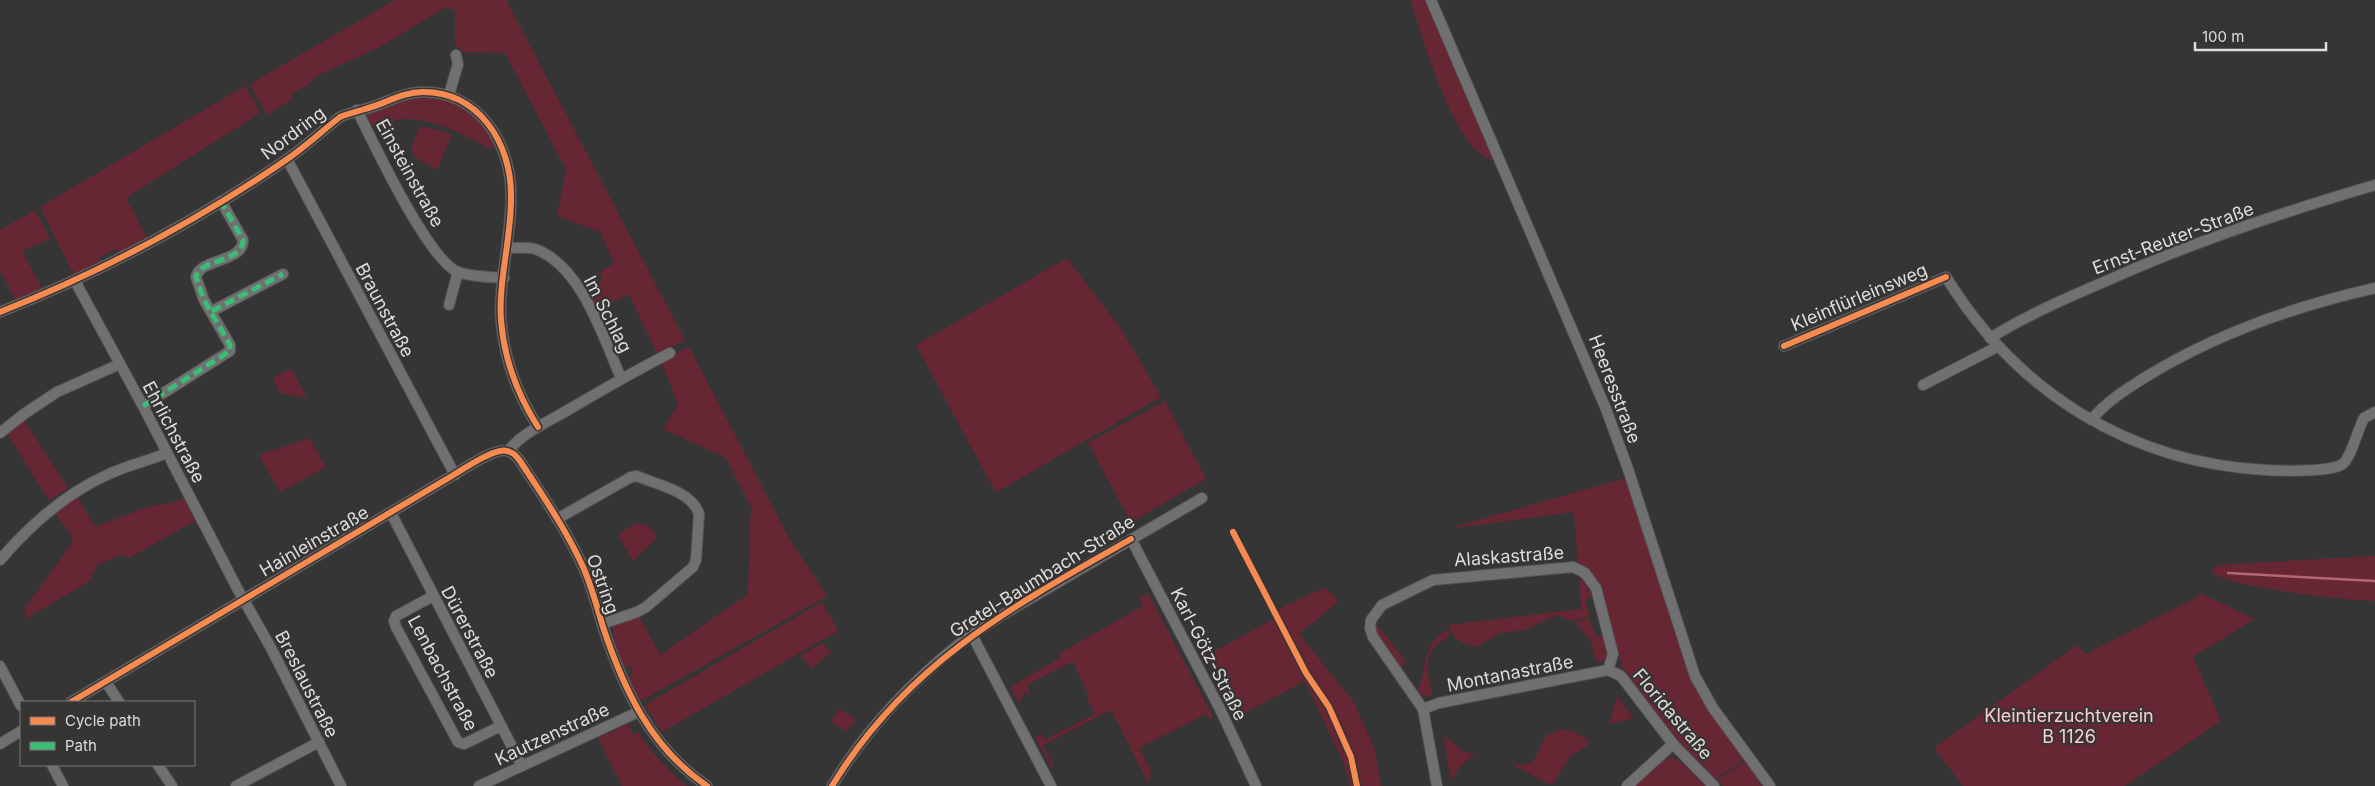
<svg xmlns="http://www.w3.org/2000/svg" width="2375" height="786" viewBox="0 0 2375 786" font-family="Inter,sans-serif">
	<rect width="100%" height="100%" fill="#363535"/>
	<g fill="#662634">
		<polygon points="395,0 506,0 685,340 658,355 629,294 596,310 587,292 603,280 599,273 614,263 600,232 557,216 566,169 505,53 464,52 455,45 455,10 445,8 378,48 318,75 306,86 291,94 293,99 267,115 251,87 252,83"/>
		<path d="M 1410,0 L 1429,0 L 1496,160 C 1456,161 1422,33 1410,0 Z"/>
		<polygon points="243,87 246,87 260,113 126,198 147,238 120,252 116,249 100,257 100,262 78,274 73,273 40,207"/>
		<path d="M 425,97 C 464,102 477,113 496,146 L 491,149 C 463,135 436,118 403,119 C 392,120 379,127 368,125 L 366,117 L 369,114 L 398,102 Z"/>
		<polygon points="420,126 452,134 437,170 416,158 411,148"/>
		<polygon points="35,210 50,239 22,251 43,290 17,302 0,271 0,230"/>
		<polygon points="1067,258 1121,329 1160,395 1159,398 997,492 995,491 916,345"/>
		<polygon points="689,347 789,538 827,596 641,701 638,699 628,678 633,672 631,666 623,667 616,647 613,627 639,616 660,655 748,594 750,520 752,509 726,458 663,429 678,404 661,361"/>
		<polygon points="288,370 293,371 307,398 280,393 273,378"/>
		<polygon points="1165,401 1206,479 1131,522 1088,443"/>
		<polygon points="24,420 68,488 49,501 7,433"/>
		<polygon points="309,438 326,467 280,492 259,455"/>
		<polygon points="1626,478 1691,678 1746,758 1716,779 1673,735 1622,667 1600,586 1589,569 1578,563 1574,512 1447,529"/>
		<polygon points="77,496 95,527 150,506 171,503 184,498 195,521 129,558 122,555 98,564 91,575 92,580 25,619 26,607 72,543 72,537 55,512"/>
		<polygon points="638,523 650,527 657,538 633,561 618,536 626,529"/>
		<path d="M 2375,556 L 2375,601 C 2345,600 2231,588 2211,572 L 2217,565 Z"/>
		<path d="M 1579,577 L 1586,584 L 1592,597 L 1585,600 L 1590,617 L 1572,621 L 1556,615 L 1529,629 L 1501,633 L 1476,647 C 1463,645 1452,638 1448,625 L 1581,609 Z"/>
		<polygon points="1324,588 1332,594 1338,602 1299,634 1353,701 1375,750 1381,786 1359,786 1353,756 1343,732 1317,684 1308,672 1276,610"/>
		<polygon points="1148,593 1213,717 1209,719 1206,714 1139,748 1151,771 1149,785 1111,710 1043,745 1054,766 1051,767 1035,737 1041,734 1044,740 1095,714 1087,699 1089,696 1073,661 1027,685 1030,692 1028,696 1026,692 1021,695 1023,699 1018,702 1010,687 1061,657 1060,653 1143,606 1139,598"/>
		<polygon points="2200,593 2257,620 2253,620 2193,657 2221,721 2125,786 1963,786 1934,748 2077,645 2086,654 2199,596"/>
		<polygon points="822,602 838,631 662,732 645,705"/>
		<polygon points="1274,619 1304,674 1327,708 1346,753 1355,786 1350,786 1345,766 1305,681 1237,717 1206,656"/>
		<polygon points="1590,619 1595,636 1602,635 1607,656 1604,661 1597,663 1590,640 1575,622"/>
		<path d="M 1375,622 L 1406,662 L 1400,667 C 1390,655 1372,639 1375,622 Z"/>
		<path d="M 1447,630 L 1450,635 C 1419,655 1427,666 1433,697 L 1420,695 L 1418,690 C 1427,668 1422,643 1447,630 Z"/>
		<polygon points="823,643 831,652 812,669 800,656"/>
		<polygon points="1617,696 1634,718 1609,724"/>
		<polygon points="839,709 856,719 847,731 831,722"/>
		<path d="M 628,724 L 633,735 L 638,732 C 652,753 667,770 687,786 L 622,786 L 598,738 Z"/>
		<polygon points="1558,730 1569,730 1590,740 1579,741 1591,742 1583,749 1570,756 1553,784 1549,784 1515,766 1512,763 1522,765 1533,762 1546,736"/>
		<polygon points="1443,735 1463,751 1475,754 1462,764 1451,780"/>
		<polygon points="1672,757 1683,763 1705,786 1634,786 1663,760"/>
		<polygon points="1747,760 1766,786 1723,786 1717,780"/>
	</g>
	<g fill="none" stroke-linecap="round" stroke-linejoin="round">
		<polyline stroke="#b46672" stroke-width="2.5" points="2228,573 2375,581"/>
		<g stroke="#545353" stroke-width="12">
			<g id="minor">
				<polyline points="1431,0 1606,409 1628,469 1695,676 1713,708 1770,786"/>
				<polyline points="449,95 458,64 456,55"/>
				<path d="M 357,110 C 373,142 428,260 458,272 C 472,277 490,277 504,278"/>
				<polyline points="287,159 455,475"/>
				<path d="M 508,248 C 516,248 527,247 535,249 C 581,265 603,337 621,378"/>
				<polyline points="75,281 144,408 237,588 271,648 341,786"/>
				<polyline points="449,305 458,272"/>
				<polyline points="212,311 283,274"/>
				<path d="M 0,312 C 101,272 197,221 286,160 C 305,147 322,131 340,117 C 349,113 356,112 365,109 C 385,104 402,92 423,92 C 479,92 511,143 511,195 C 512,236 498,281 501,320 C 504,359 517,394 538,427"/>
				<path d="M 1990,338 C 2029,314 2071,296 2113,278 C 2198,240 2286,211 2375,185"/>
				<path d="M 1784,346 L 1946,277 C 2017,392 2130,463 2266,470 C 2282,471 2328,472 2341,465 C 2351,460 2358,428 2364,418 L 2375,412"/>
				<polyline points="1923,385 1997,347"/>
				<path d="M 143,406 L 230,351 L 230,345 L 204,300 L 196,277 C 200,258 243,263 243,240 L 221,201"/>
				<path d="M 2091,420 C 2106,402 2125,390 2144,378 C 2215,334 2295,306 2375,288"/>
				<polyline points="0,433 24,414 57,392 120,364"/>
				<path d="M 508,451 C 523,432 548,422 568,410 C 602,390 635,371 670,353"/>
				<polyline points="391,513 522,766"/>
				<path d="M 557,519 L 631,477 L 637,476 C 657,485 692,491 699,514 L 696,560 L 693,567 L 646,607 L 637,612 L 602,624"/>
				<polyline points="1131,539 1220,709 1256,786"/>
				<path d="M 0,560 C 30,525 66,493 109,474 C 128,465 148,461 167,453"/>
				<polyline points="433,596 396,616 394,621 396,627 458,742 464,744 501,726"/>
				<polyline points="972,635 1051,786"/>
				<polyline points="0,666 21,706"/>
				<polyline points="106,682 119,702"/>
				<path d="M 71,702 L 445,480 C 458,473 494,447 507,451 C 513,452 516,456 520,461 C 543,496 567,531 584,569 C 592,588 597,607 603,627 C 624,690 651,748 707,786"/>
				<polyline points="1423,709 1439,703 1608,670 1621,676 1673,744 1714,786"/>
				<polyline points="0,744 21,731"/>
				<polyline points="52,765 63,786"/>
				<polyline points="158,765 172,786"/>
				<polyline points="236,786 319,742"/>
				<polyline points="479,786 638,712"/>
				<path d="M 832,786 C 865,731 908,685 958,645 C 983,625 1011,610 1038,594 C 1093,562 1148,530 1202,498"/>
				<polyline points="1437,786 1423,709 1373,637 1370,628 1371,620 1382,605 1433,580 1573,567 1585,573 1596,588 1613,654 1608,670"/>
				<polyline points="1627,786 1673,744"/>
			</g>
		</g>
		<use href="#minor" stroke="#717070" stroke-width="10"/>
		<g stroke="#3abd76" stroke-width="5" stroke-dasharray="10 5" stroke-linecap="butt">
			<polyline points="212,311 283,274"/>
			<path d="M 143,406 L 230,351 L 230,345 L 204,300 L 196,277 C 200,258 243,263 243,240 L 221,201"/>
		</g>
		<g stroke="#373434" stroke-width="9">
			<g id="cycleway">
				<path d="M 0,312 C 101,272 197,221 286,160 C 305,147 322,131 340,117 C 349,113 356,112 365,109 C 385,104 402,92 423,92 C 479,92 511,143 511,195 C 512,236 498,281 501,320 C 504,359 517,394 538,427"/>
				<polyline points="1784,346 1946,277"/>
				<polyline points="1233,532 1306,673 1329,707 1351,757 1357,786"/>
				<path d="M 71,702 L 445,480 C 458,473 494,447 507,451 C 513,452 516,456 520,461 C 543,496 567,531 584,569 C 592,588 597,607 603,627 C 624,690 651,748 707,786"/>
				<path d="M 832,786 C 906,664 1011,607 1131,539"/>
			</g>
		</g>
		<use href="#cycleway" stroke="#f68b52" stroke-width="6"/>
	</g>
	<g text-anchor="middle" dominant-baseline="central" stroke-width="4.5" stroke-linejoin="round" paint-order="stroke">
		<g font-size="18" fill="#dedcdc" stroke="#373434">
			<text transform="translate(293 133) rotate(-37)">Nordring</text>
			<text transform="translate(410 173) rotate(61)">Einsteinstraße</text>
			<text transform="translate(2173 238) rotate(-21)">Ernst-Reuter-Straße</text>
			<text transform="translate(1859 297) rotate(-23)">Kleinflürleinsweg</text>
			<text transform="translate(385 310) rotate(62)">Braunstraße</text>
			<text transform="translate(608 314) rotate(63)">Im Schlag</text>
			<text transform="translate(1615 389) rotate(69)">Heeresstraße</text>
			<text transform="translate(174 432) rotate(62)">Ehrlichstraße</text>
			<text transform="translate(314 541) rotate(-30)">Hainleinstraße</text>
			<text transform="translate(1509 556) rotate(-4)">Alaskastraße</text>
			<text transform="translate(1042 576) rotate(-32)">Gretel-Baumbach-Straße</text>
			<text transform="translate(603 584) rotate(70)">Ostring</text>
			<text transform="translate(470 632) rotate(62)">Dürerstraße</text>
			<text transform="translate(1209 654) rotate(63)">Karl-Götz-Straße</text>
			<text transform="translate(443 673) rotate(62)">Lenbachstraße</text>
			<text transform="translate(1510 673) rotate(-11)">Montanastraße</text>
			<text transform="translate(307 684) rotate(63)">Breslaustraße</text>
			<text transform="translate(1673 714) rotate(50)">Floridastraße</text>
			<text transform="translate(552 734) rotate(-25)">Kautzenstraße</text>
		</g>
		<g font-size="18" fill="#fccbd0" stroke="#373434">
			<text x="2069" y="715">Kleintierzuchtverein<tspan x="2069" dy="21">B 1126</tspan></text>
		</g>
	</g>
	<rect x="20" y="701" width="175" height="65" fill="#373434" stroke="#7a7777"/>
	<rect x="30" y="717" width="25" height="8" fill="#f68b52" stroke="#7a7777"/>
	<text x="65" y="726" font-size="15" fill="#dedcdc">Cycle path</text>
	<rect x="30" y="742" width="25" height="8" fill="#3abd76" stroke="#7a7777"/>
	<text x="65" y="751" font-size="15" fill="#dedcdc">Path</text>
	<path d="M2195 42v8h131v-8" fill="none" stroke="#dedcdc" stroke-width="2.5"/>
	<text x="2202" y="42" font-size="15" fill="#dedcdc" stroke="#373434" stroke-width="4" paint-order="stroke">100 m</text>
</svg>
